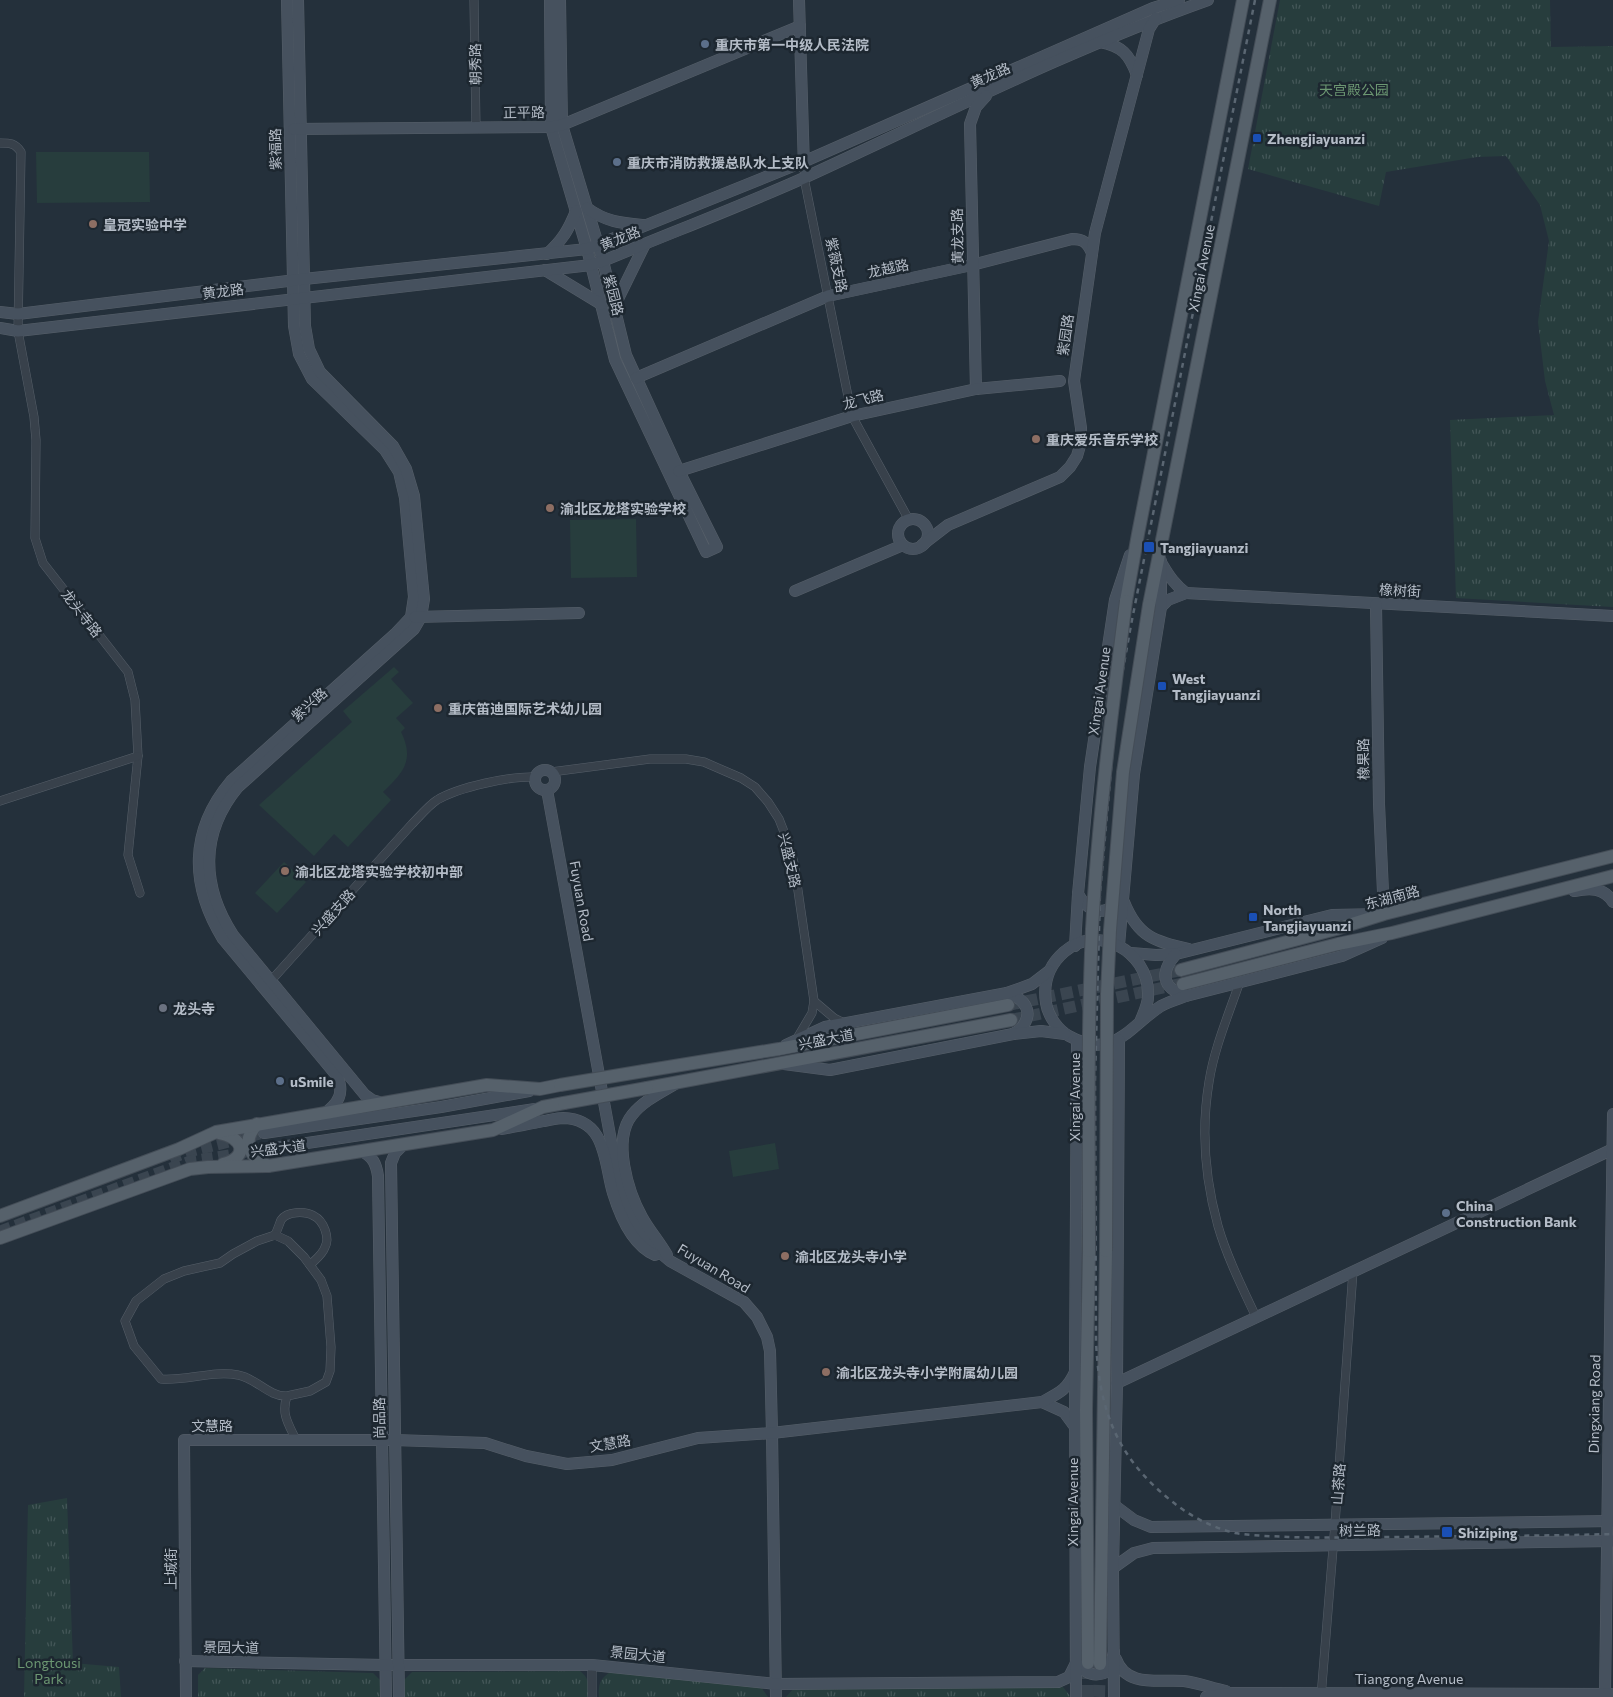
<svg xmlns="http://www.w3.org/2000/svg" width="1613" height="1697" viewBox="0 0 1613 1697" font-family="Commissioner,'Noto Sans SC',sans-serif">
	<defs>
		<pattern id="park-tufts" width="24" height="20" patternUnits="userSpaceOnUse" patternTransform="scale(1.25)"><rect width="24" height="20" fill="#273d3d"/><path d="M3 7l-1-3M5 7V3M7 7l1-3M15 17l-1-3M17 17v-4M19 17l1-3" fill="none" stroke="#445758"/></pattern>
	</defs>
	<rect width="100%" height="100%" fill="#24303b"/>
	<g fill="url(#park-tufts)">
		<polygon points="1280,0 1550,0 1551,47 1613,46 1613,607 1456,598 1450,420 1554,415 1545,381 1538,322 1549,241 1540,205 1506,156 1477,157 1386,172 1379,206 1248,169"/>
		<polygon points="67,1498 73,1663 119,1667 121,1697 24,1697 28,1505"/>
		<polygon points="205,1668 373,1673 383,1683 383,1697 198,1697 198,1675"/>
		<path d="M 580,1671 C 590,1679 589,1685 589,1697 L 403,1697 L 403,1681 L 412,1672 Z"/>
		<path d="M 612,1671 L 761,1687 L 768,1697 L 599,1697 C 598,1684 600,1678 612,1671 Z"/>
		<polygon points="1058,1686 1063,1687 1071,1697 786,1697 794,1688"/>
	</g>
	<g fill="#273d3d">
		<polygon points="36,152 149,152 150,202 37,203"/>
		<polygon points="636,519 637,577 571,578 570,520"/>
		<path d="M 394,667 L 399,672 L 391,679 L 413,703 L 396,718 L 405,728 L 401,732 C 415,760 403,773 383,792 L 391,800 L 348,847 L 334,834 L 314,856 L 259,805 L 352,722 L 343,711 Z"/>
		<polygon points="284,862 306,882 277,913 255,893"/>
		<polygon points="775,1143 779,1169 733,1177 729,1151"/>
	</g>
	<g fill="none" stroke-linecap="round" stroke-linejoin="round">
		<g stroke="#3a4550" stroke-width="11" stroke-dasharray="11 5.5" stroke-linecap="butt">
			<polyline points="170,1159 189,1152 264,1133"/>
			<polyline points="0,1231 190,1161 267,1149"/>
		</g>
		<g stroke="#3a4550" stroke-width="12" stroke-dasharray="12 6" stroke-linecap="butt">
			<polyline points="1008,1005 1181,970"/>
			<polyline points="1011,1020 1180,984"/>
			<polyline points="1088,1697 1088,1663"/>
			<polyline points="1099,1697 1100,1665"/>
		</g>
		<g stroke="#565f69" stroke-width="9">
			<g id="street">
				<polyline points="474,0 476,128"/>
				<path d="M 0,143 C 10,143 15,143 21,152 L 18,331 L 34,417 L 36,440 L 35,538 L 43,563 L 128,672 L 135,700 L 138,756 L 128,855 L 140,893"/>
				<polyline points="804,178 852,416 909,520"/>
				<polyline points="551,772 650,759 686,759 704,762 741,778 755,787 768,802 779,819 788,842 794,863 814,1001 812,1013 796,1040"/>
				<polyline points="0,801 138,756"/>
				<path d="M 268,984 L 412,824 C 420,816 428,806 437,800 C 459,787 510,776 535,777"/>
				<path d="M 1239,984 C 1228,1016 1214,1049 1209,1082 C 1201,1130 1205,1179 1218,1226 C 1227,1257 1242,1287 1256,1317"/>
				<polyline points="814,1001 834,1018 844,1023"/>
				<path d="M 275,1235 C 277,1231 279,1225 281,1220 C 287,1211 305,1211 314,1216 C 324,1221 330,1238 325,1247 C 323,1254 315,1260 310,1265"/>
				<path d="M 287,1396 C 269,1397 256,1378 238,1375 C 214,1370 186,1381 161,1379 L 134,1346 L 125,1321 L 136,1301 L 164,1279 L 184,1271 L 220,1263 L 233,1254 L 257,1241 L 275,1235 L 288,1241 L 304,1257 L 321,1280 L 327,1296 L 331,1347 L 330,1371 L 326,1382 L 310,1391 L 287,1396 C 281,1414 288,1423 296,1440"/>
				<polyline points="592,1665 592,1697"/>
				<polyline points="1321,1697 1335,1524 1353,1271"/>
			</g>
		</g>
		<g stroke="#565f69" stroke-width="12">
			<g id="secondary">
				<path d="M 287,0 L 294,326 L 299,354 L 312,379 L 385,450 L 399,472 L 405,498 L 414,597 L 411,617 L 395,634 L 231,781 C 189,831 190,885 223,939 L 337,1076 C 345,1093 338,1104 324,1114"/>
				<path d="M 298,0 L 305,326 L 309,349 L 320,372 L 393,446 L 406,469 L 414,496 L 424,599 L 421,617 L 414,629 L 238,787 C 200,833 201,886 233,935 L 365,1095 L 372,1100 L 383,1103"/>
				<polyline points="550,0 551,127 587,249 615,360 706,552 717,547 679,471 626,355 603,261 562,125 560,0"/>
				<polyline points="799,0 804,168"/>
				<path d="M 1100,42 C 1122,46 1129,54 1137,75"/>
				<polyline points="294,129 551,127 562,125 800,26"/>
				<path d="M 587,208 C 606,222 621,223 644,225"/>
				<path d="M 547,254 C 562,241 569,229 576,211"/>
				<polyline points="545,270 601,304"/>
				<polyline points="614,307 645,244"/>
				<polyline points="0,312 18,314 304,279 587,249 803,162 1153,8 1179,0"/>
				<path d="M 0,328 L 18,331 L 591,265 L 603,261 C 670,233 739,207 806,177 C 939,116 1070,49 1208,0"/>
				<path d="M 636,378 L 828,296 L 972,265 L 1072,239 C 1083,239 1087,242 1092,253"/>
				<polyline points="976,389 970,124 976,107 986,96"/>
				<polyline points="679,471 852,416 976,389 1060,381"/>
				<circle cx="913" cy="534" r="15"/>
				<polyline points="922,545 948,525 1060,477 1070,467 1077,456 1081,442 1081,428 1074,381 1095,233 1149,29 1156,18"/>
				<polyline points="795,591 903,545"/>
				<polyline points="1186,593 1613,616"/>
				<path d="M 1161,607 L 1168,600 L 1186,593 C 1175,585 1169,576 1162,564"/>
				<polyline points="415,617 579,613"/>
				<circle cx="545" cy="780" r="10"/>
				<polyline points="547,790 620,1190 633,1221 650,1244 670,1261 744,1302 757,1317 767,1337 770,1351 772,1433 776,1697"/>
				<path d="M 1574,891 C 1589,888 1604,887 1613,902"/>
				<path d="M 1078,894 C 1081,899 1086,907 1092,909 C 1100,913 1112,910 1118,903"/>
				<path d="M 1124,902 C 1138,937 1154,941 1189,949"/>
				<polyline points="1119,945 1134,774 1161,607 1161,561"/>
				<polyline points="1075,946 1078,894 1090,767 1115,600 1130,555"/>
				<polyline points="1131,953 1156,955 1176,954 1332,915 1384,914 1379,804 1376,604"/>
				<path d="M 1176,954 C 1160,972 1161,988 1186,996"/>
				<path d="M 1007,993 C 1023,998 1034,1010 1023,1026 C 1021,1029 1016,1032 1013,1034"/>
				<path d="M 1140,1022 C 1144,1012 1149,1003 1148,993 C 1148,951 1097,923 1064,952 C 1049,965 1043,983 1046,1003 C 1048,1016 1058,1030 1069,1036 C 1114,1061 1128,1027 1161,1006 C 1168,1002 1178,999 1186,996 L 1342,956 L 1382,938"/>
				<polyline points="786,1045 825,1027 1007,993 1032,984 1049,971"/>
				<polyline points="784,1064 830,1070 1013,1034 1041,1031 1065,1034"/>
				<path d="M 502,1129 C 516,1126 530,1124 544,1121 C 550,1120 557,1118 563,1118 C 607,1119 604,1163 613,1193 C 620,1216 632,1245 655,1255"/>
				<polyline points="264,1133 441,1107 529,1091"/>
				<polyline points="267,1149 535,1109"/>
				<path d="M 361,1151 C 373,1157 376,1163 378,1176 L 386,1697"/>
				<path d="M 667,1255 C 659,1241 649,1230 642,1217 C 628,1192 612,1140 632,1115 C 643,1101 660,1093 675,1084"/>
				<polyline points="1117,1383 1613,1149"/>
				<polyline points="1042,1402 1064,1412 1075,1427"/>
				<polyline points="1114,1505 1134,1520 1151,1527 1613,1521"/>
				<polyline points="1113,1568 1134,1553 1153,1548 1613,1541"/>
				<path d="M 1116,1659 C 1126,1688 1160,1679 1184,1681 C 1198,1683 1212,1688 1226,1691"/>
				<path d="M 185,1661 L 385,1665 L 592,1665 L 776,1684 L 1058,1682 L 1069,1677 L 1076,1663 C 1086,1674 1095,1678 1109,1671 L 1114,1652"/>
				<polyline points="1605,1694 1613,1114"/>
				<path d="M 186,1697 L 184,1440 L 394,1440 L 485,1443 L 526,1456 L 567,1464 L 612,1460 L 698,1438 L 772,1433 L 1042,1402 C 1059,1393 1067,1390 1075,1372"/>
				<polyline points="399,1697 391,1163 395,1153 404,1144"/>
				<polyline points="1076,1697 1075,1372 1077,1041"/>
				<polyline points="1114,1697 1113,1568 1117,1383 1119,1040"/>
				<polyline points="1206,1697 1233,1693 1611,1694"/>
			</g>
		</g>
		<g stroke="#444d57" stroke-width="14">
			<g id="primary">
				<polyline points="1126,601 1138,534 1243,0"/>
				<polyline points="1149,605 1270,0"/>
				<polyline points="1181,970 1336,929 1384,914 1613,856"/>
				<polyline points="1183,984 1338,944 1392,933 1613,876"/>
				<polyline points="644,1071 779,1049 1008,1005"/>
				<polyline points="647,1088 1011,1020"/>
				<path d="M 257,1124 C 241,1142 249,1156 268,1166"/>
				<path d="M 219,1133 C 243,1137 250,1157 223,1164"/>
				<polyline points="0,1216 179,1149 216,1132 487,1085 540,1089 560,1085"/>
				<polyline points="0,1238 190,1169 208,1167 268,1166 493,1130 543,1107 564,1103"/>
				<polyline points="1088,1663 1086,1410 1089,1251"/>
				<polyline points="1100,1664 1106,1251"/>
			</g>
		</g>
		<use href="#street" stroke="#38414b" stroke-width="8"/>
		<use href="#secondary" stroke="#46515e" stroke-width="11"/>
		<use href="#primary" stroke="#56616b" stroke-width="12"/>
		<path stroke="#5a6672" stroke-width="2.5" stroke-dasharray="5 5" stroke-linecap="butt" d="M 1255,0 L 1131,625 L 1120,686 L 1113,747 L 1100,893 L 1095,1080 L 1096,1341 C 1099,1408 1115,1455 1169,1499 C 1188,1515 1210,1527 1235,1533 C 1253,1536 1271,1536 1288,1537 C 1325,1538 1361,1537 1398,1537 C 1469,1536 1541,1536 1613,1534"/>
		<g stroke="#444d57" stroke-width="14" stroke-linecap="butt">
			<g id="primary-bridge">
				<polyline points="560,1085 644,1071"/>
				<polyline points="564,1103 647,1088"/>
				<path d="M 1089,1251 C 1089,1144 1087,1036 1092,929 C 1098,819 1112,710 1126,601"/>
				<polyline points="1106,1251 1107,994 1110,930 1123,772 1149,605"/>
			</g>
		</g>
		<use href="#primary-bridge" stroke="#56616b" stroke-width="12"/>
	</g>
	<g fill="#5c6f8a" stroke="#1d2730" stroke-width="2">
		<circle cx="705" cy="44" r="5"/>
		<circle cx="617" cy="162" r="5"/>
		<circle cx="280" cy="1081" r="5"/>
		<circle cx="1446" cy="1213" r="5"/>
	</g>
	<g fill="#1a4fb4" stroke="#1d2730" stroke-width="2">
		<rect x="1252" y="133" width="10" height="10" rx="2.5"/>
		<rect x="1143" y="541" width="12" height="12" rx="2.5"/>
		<rect x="1157" y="681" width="10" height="10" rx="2.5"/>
		<rect x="1248" y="912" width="10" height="10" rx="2.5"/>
		<rect x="1441" y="1526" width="12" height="12" rx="2.5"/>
	</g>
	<g fill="#8d6e63" stroke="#1d2730" stroke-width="2">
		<circle cx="93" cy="224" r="5"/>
		<circle cx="1036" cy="439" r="5"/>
		<circle cx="550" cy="508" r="5"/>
		<circle cx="438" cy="708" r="5"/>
		<circle cx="285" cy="871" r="5"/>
		<circle cx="785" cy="1256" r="5"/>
		<circle cx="826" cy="1372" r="5"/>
	</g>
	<circle fill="#6b7280" stroke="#1d2730" stroke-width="2" cx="163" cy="1008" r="5"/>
	<g text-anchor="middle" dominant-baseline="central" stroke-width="5" stroke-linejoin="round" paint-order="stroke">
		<g font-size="14" font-weight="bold" fill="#b4bcc7" stroke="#1d2730" text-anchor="start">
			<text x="715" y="44">重庆市第一中级人民法院</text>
			<text x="1267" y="138">Zhengjiayuanzi</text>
			<text x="627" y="162">重庆市消防救援总队水上支队</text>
			<text x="103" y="224">皇冠实验中学</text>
			<text x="1046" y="439">重庆爱乐音乐学校</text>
			<text x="560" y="508">渝北区龙塔实验学校</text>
			<text x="1160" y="547">Tangjiayuanzi</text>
			<text x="1172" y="678">West<tspan x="1172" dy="16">Tangjiayuanzi</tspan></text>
			<text x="448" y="708">重庆笛迪国际艺术幼儿园</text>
			<text x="295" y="871">渝北区龙塔实验学校初中部</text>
			<text x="1263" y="909">North<tspan x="1263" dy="16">Tangjiayuanzi</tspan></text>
			<text x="173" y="1008">龙头寺</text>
			<text x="290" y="1081">uSmile</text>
			<text x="1456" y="1205">China<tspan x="1456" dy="16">Construction Bank</tspan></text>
			<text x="795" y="1256">渝北区龙头寺小学</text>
			<text x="836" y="1372">渝北区龙头寺小学附属幼儿园</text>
			<text x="1458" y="1532">Shiziping</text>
		</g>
		<g font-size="14" fill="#b4bcc7" stroke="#1d2730">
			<text transform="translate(475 64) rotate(-91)">朝秀路</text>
			<text transform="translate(990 75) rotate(-24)">黄龙路</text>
			<text transform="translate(524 112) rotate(-1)">正平路</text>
			<text transform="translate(275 149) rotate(-91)">紫福路</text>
			<text transform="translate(957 236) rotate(-91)">黄龙支路</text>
			<text transform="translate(620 238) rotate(-22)">黄龙路</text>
			<text transform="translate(837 265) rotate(78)">紫薇支路</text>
			<text transform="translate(888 268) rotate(-12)">龙越路</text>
			<text transform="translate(1201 268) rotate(-79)">Xingai Avenue</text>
			<text transform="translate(223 291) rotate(-7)">黄龙路</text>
			<text transform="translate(614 295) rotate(76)">紫园路</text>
			<text transform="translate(1065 335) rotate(-82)">紫园路</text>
			<text transform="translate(863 399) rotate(-14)">龙飞路</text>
			<text transform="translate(1400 590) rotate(3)">橡树街</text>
			<text transform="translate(82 613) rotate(52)">龙头寺路</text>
			<text transform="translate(1099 691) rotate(-82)">Xingai Avenue</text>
			<text transform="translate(309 704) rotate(-42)">紫兴路</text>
			<text transform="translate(1363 759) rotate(-91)">橡果路</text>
			<text transform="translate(790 860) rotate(77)">兴盛支路</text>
			<text transform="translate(1392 897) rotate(-15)">东湖南路</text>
			<text transform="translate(582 901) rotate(80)">Fuyuan Road</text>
			<text transform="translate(333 912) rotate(-48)">兴盛支路</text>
			<text transform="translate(826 1039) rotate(-11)">兴盛大道</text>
			<text transform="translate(1074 1097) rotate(-90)">Xingai Avenue</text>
			<text transform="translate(278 1148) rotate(-7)">兴盛大道</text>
			<text transform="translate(714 1268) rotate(31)">Fuyuan Road</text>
			<text transform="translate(1594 1404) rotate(-89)">Dingxiang Road</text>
			<text transform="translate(379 1418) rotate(-91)">尚品路</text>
			<text x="212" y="1425">文慧路</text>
			<text transform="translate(610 1443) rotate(-10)">文慧路</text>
			<text transform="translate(1338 1484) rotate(-86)">山茶路</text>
			<text transform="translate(1072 1502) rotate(-90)">Xingai Avenue</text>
			<text transform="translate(1360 1530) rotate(-1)">树兰路</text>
			<text transform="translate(170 1569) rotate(-90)">上城街</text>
			<text transform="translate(231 1647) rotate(1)">景园大道</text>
			<text transform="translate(638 1654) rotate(6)">景园大道</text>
			<text x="1409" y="1678">Tiangong Avenue</text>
		</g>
		<g font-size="14" fill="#6c9772" stroke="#1d2730">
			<text x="1354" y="89">天宫殿公园</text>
			<text x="49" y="1662">Longtousi<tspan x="49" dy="16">Park</tspan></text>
		</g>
	</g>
</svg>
